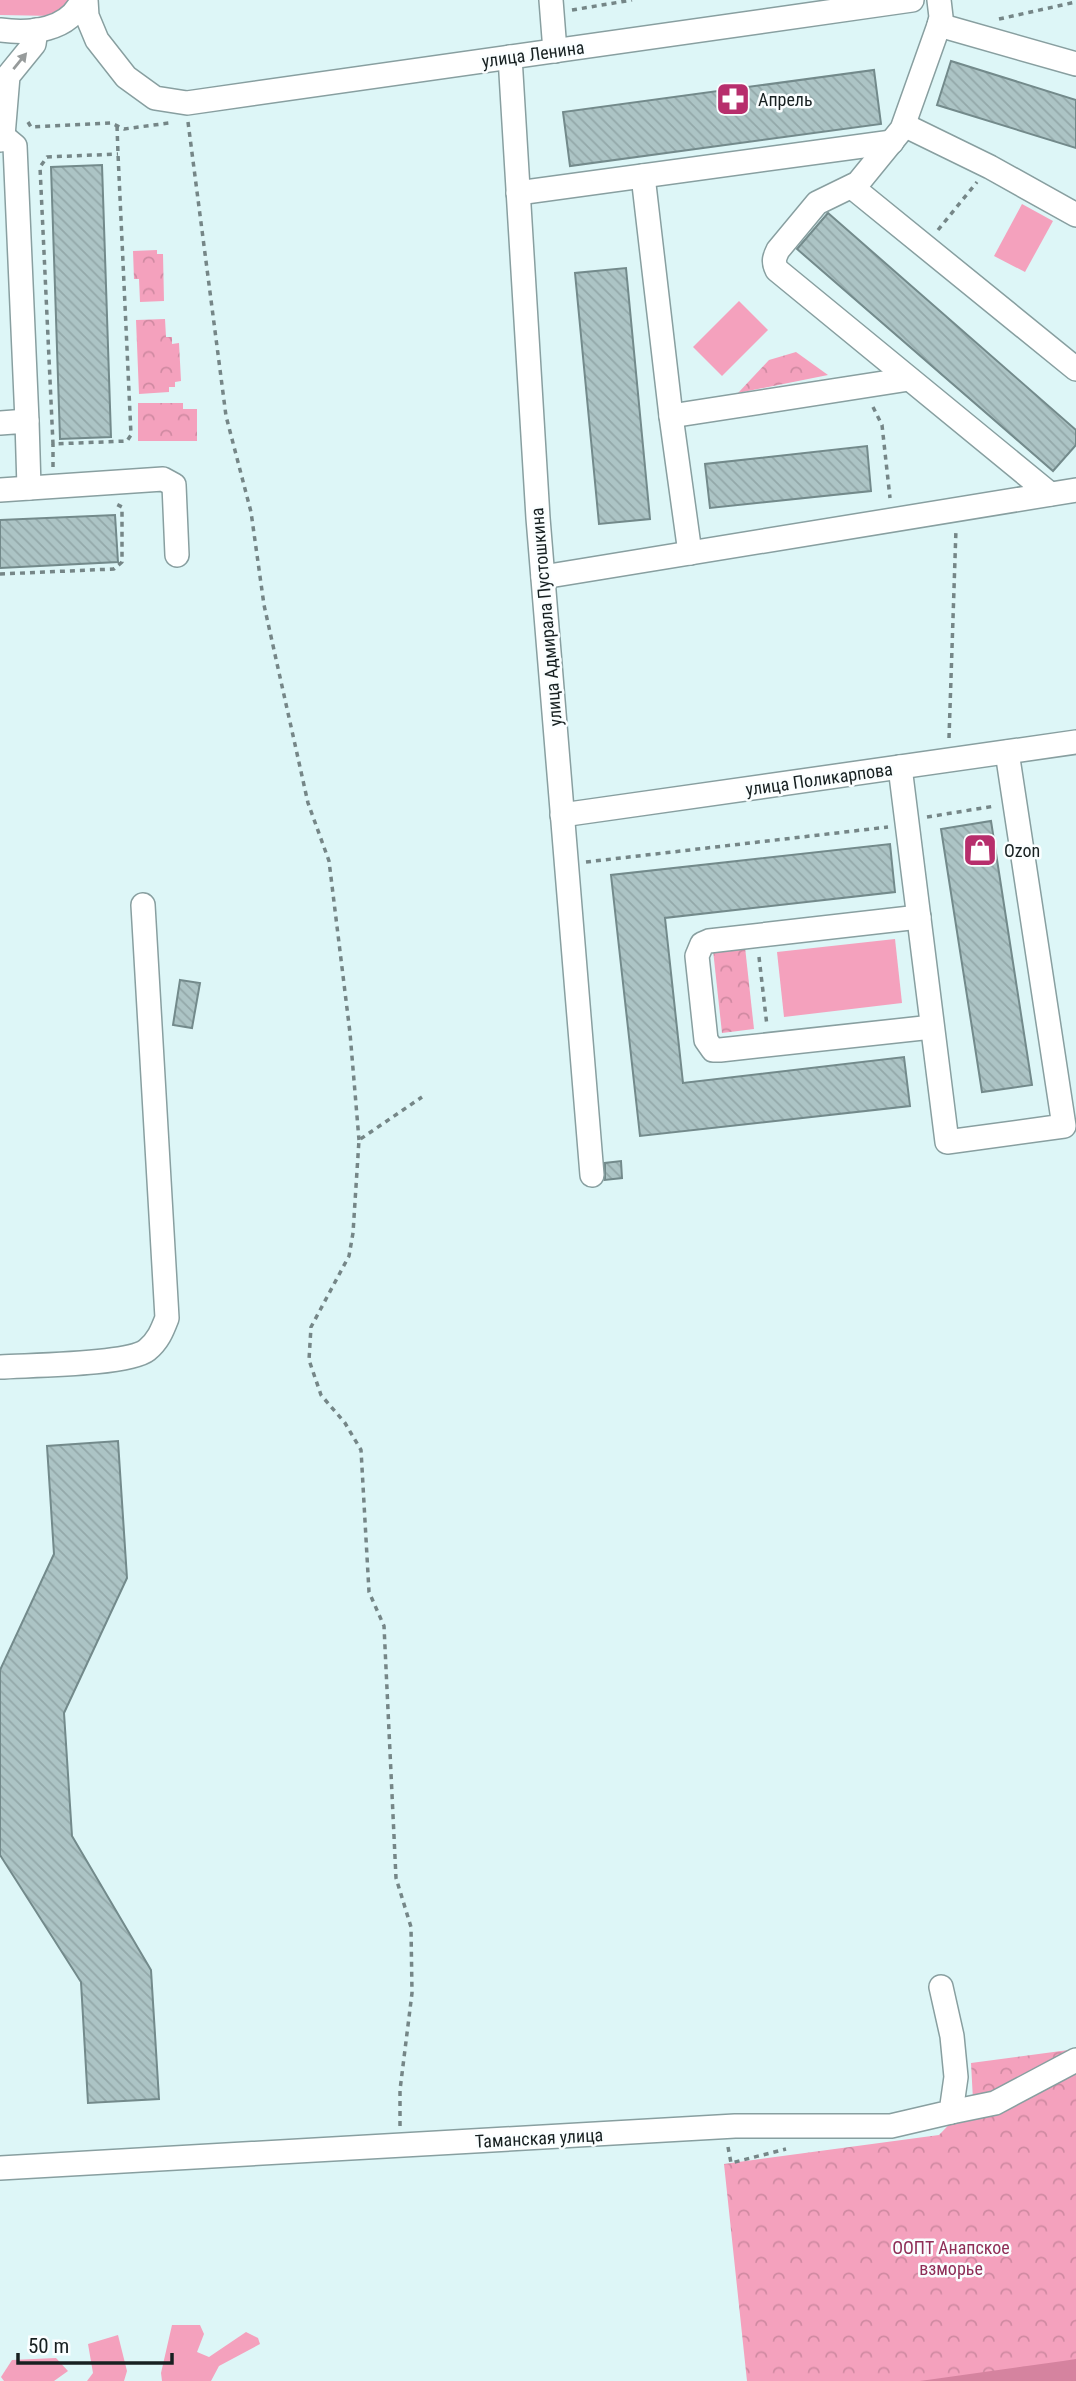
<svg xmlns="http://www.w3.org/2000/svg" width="1076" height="2381" viewBox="0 0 1076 2381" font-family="'Roboto Condensed',sans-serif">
	<defs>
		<pattern id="forest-crowns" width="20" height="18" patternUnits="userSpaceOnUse" patternTransform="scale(1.75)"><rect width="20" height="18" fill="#f4a1bd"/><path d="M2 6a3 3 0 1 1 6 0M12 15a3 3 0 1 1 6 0" fill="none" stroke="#d08aa2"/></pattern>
		<pattern id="building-back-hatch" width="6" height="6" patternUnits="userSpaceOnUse" patternTransform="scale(1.75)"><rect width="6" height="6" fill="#acc4c5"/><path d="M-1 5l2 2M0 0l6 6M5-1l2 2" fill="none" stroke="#93a8a9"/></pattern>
	</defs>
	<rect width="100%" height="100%" fill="#ddf6f7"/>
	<g fill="#f4a1bd">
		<polygon points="0,0 72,0 55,16 0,15"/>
		<polygon points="1022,204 1053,221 1025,272 994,256"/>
		<polygon points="739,301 768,330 722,376 693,347"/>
		<polygon points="895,939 902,1003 784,1017 777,952"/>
		<polygon points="172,2325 200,2325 204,2334 197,2352 209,2357 246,2332 258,2338 260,2344 219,2366 211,2381 162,2381 161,2373"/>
		<polygon points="118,2335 127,2371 124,2381 87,2381 93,2373 88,2344"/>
		<polygon points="56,2358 68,2371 54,2381 4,2381 1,2377 12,2360"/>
	</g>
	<g fill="url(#forest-crowns)">
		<polygon points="157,250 157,254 163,254 164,301 140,302 139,279 134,279 133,251"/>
		<polygon points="165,319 166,337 172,337 172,344 179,343 181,381 175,382 175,387 169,387 169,392 139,394 136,320"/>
		<polygon points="796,352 828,375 738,393 769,360"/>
		<polygon points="138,403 183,403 183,409 197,409 197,441 138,441"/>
		<polygon points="745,947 754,1029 722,1033 713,950"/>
		<polygon points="1076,2049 1076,2381 747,2381 724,2164 939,2135 973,2100 971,2063"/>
	</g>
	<polygon fill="#d5839f" points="1076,2359 1076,2381 920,2381 1063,2361"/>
	<g fill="url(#building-back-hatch)" stroke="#738a8b" stroke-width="2">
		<polygon points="951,61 1076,100 1076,148 937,105"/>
		<polygon points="874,70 881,124 570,166 563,112"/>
		<polygon points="102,165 111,437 60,439 51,167"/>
		<polygon points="828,213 1076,430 1076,445 1053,471 797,249"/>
		<polygon points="626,268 650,519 599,524 575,273"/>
		<polygon points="867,446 871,491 710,508 705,464"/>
		<polygon points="115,515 118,562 0,568 0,520"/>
		<polygon points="991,821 1032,1085 982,1092 941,829"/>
		<polygon points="890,844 895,892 665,918 683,1083 904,1057 910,1106 640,1136 611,875"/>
		<polygon points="180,980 200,983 192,1028 173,1025"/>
		<polygon points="621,1161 622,1178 605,1180 605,1163"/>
		<polygon points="118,1441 127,1578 64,1713 72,1836 151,1970 159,2099 88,2103 81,1982 0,1855 0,1670 54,1554 47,1446"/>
	</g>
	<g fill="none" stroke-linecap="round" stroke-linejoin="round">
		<g stroke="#889fa0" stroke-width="26">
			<g id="minor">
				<polyline points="86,0 87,16 97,40 126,77 155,98 187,103 912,0"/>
				<polyline points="551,0 555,51"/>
				<path d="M 939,0 L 941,17 L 939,25 L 902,129 L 858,183 L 817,203 L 778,250 C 774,258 773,262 777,270 L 1050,494"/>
				<polyline points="939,25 1076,64"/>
				<path d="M 0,30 C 30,34 69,31 82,0"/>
				<polyline points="510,57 538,518 592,1175"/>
				<polyline points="904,125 990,167 1076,215"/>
				<polyline points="3,136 15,146 27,421"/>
				<polyline points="0,140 3,136 8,76 34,44 36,30"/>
				<polyline points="643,176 671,416 690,553"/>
				<polyline points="852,187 1076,369"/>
				<polyline points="518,193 892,142"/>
				<polyline points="671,416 909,379"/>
				<polyline points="0,423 27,421 29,488"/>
				<polyline points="0,490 163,479 174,485 177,555"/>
				<polyline points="543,577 1076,490"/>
				<polyline points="900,767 947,1142 1064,1126 1007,752"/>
				<polyline points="562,815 1076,742"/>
				<polyline points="919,917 709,941 702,944 697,956 706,1040 713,1050 720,1050 932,1027"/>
				<path d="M 0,1367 C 29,1365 128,1365 147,1350 C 158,1341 162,1331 167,1318 L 143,905"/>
				<polyline points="951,2112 995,2103 1076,2060"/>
				<polyline points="0,2168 735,2126 891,2126 951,2112 956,2077 952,2036 941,1987"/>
			</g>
		</g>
		<g stroke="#758687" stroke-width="3.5" stroke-dasharray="5 5" stroke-linecap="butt">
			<polyline points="572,10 632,0"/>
			<polyline points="999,19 1076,2"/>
			<polyline points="28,122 31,127 111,123 124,129 169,123"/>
			<polyline points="188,122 226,416 251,512 264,605 308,803 329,861 350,1033 359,1140"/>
			<polyline points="117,126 118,154 131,435 127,441 53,444 40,167 47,157 118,154"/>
			<polyline points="938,230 977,182"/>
			<polyline points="873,407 882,425 890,498"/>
			<polyline points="53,467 53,444"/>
			<polyline points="0,574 114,569 122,562 122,507 116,504"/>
			<polyline points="949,738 956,529"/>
			<polyline points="927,817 995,806"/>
			<polyline points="586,862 888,827"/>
			<polyline points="759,957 767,1026"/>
			<polyline points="400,2126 400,2090 412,1993 411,1927 396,1878 384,1626 369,1592 361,1450 345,1423 321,1395 309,1360 311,1327 349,1256 353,1233 359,1140 422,1097"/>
			<polyline points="728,2147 731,2163 786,2149"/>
		</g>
		<use href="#minor" stroke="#fff" stroke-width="23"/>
	</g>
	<defs><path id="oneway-solid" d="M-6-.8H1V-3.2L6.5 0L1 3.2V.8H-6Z" transform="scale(1.75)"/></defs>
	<use fill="#979b9b" href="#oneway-solid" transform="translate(20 61) rotate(-51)"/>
	<defs>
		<g id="pharmacy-square" transform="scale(1.75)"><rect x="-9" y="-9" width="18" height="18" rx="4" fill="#b72e6c" stroke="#fafeff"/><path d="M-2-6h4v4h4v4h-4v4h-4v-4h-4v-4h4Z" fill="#fff"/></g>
		<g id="shop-square" transform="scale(1.75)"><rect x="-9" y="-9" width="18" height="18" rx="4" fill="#b72e6c" stroke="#fafeff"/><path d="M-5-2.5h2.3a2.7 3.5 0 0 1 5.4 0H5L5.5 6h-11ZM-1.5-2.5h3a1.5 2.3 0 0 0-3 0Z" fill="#fff"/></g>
	</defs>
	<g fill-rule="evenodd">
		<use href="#pharmacy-square" x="733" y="99"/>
		<use href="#shop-square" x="980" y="850"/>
	</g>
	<g text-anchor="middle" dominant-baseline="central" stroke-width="5" stroke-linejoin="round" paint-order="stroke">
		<g font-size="18" fill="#172021" stroke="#fafeff">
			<text transform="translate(533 54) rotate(-8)">улица Ленина</text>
			<text transform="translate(546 617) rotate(-95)">улица Адмирала Пустошкина</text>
			<text transform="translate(819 779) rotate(-8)">улица Поликарпова</text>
			<text transform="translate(539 2138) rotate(-3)">Таманская улица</text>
		</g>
		<g font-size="18" fill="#172021" stroke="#fafeff" text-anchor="start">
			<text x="758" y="99">Апрель</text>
			<text x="1004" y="850">Ozon</text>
		</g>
		<g font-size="18" fill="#8f2e57" stroke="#fafeff">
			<text x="951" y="2247">ООПТ Анапское<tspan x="951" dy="21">взморье</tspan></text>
		</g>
	</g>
	<path d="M18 2353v10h154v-10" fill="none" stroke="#172021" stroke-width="3.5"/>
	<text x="28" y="2353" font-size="21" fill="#172021" stroke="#fafeff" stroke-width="5" paint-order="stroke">50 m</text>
</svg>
